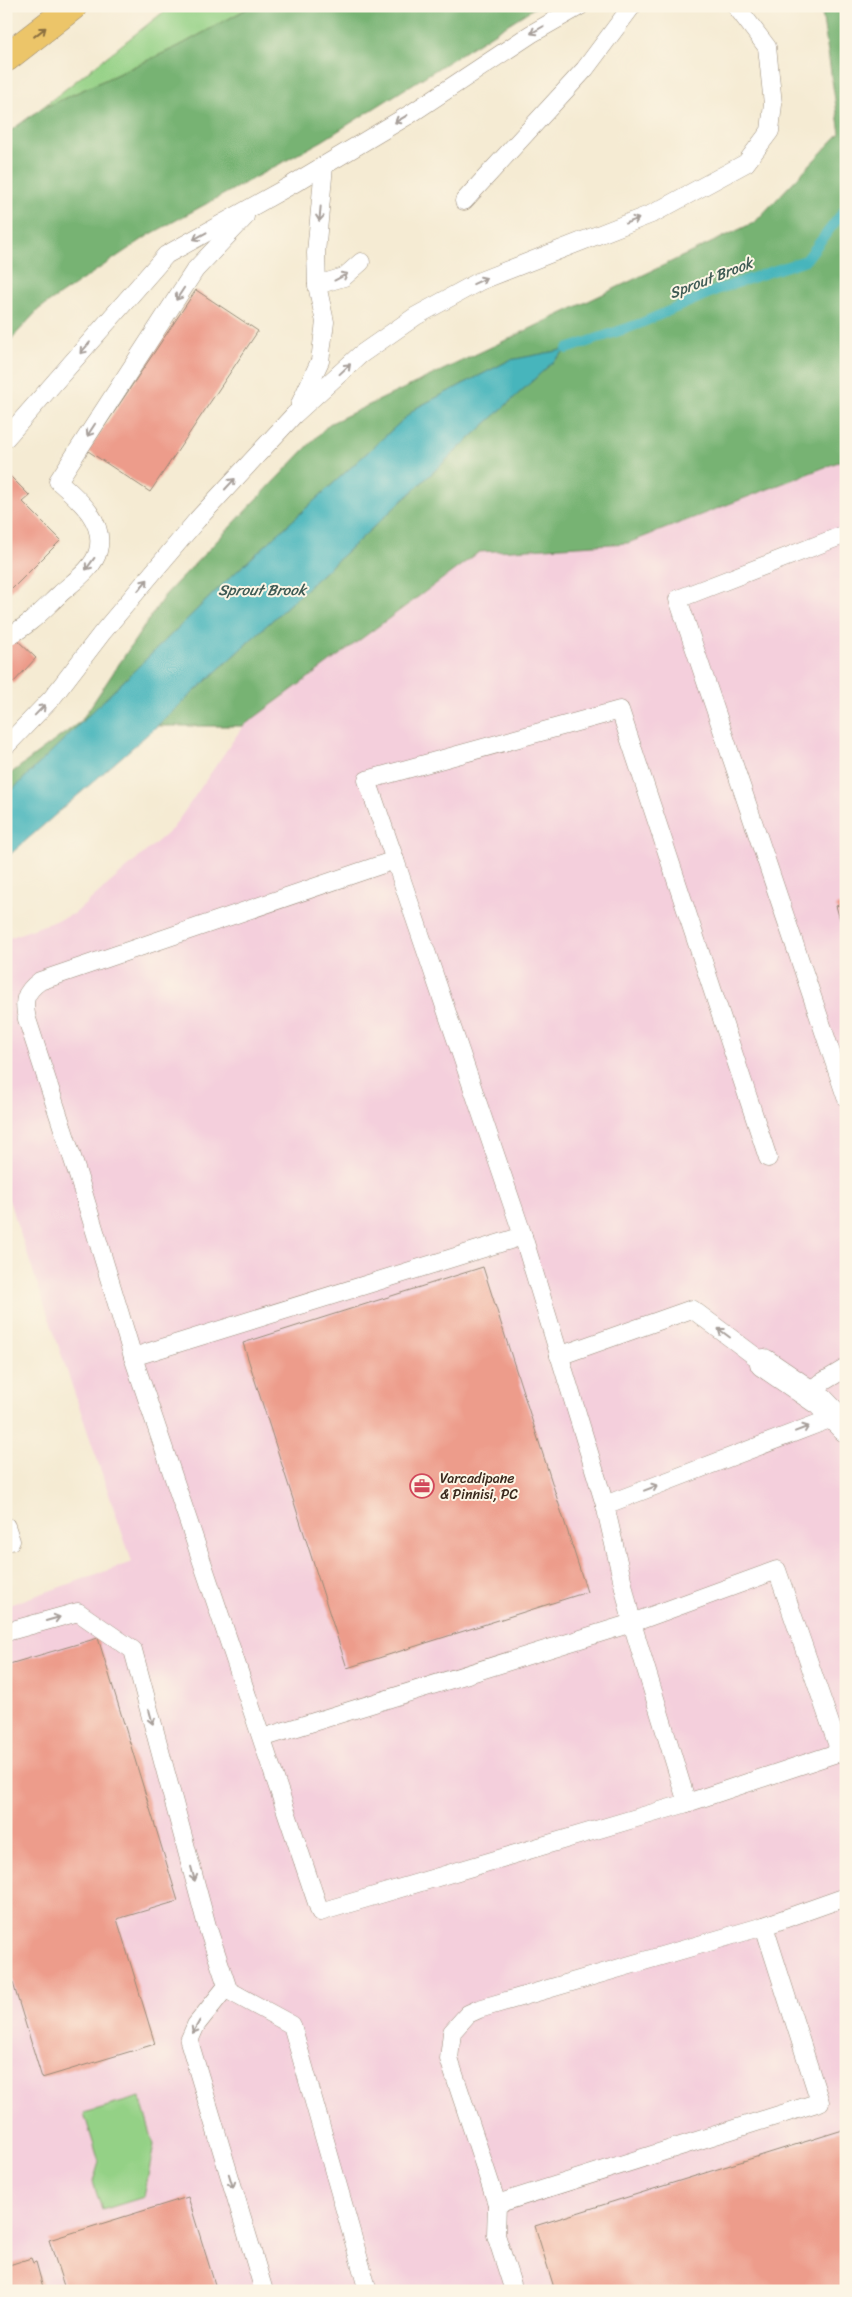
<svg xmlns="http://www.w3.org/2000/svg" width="852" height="2297" viewBox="0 0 852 2297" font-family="Sriracha,sans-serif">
	<rect width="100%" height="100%" fill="#fcf5e5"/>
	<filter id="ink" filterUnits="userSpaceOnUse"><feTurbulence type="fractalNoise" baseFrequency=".02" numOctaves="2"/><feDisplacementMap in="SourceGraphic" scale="10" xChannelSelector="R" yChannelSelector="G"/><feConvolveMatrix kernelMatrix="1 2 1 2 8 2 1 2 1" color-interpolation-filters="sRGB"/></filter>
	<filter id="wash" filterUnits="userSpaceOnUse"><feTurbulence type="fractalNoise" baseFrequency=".0096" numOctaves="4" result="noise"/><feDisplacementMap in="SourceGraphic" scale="20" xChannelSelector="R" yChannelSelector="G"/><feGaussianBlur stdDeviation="1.12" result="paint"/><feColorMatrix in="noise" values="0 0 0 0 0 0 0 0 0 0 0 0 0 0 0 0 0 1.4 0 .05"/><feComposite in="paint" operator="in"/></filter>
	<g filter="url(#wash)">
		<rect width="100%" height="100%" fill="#f5ebd3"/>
		<polygon fill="#f4cfdc" points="846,459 846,2291 6,2291 6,1606 132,1562 6,1192 6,939 74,914 173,828 243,726 479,552 628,543"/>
		<g fill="#94d186" stroke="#687e52">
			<polygon points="171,6 252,6 179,46 39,110"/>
			<polygon points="140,2097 154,2145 144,2197 102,2210 93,2182 99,2162 84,2113"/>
		</g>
		<g fill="#77b373" stroke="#596e48">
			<polygon points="252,6 537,6 322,141 149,235 39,309 6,345 6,134 39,110 179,46"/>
			<polygon points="821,6 846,6 846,459 628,543 479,552 243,726 157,726 566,350 510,360 416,408 223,584 6,796 6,777 81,721 165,595 329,424 755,222 840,133"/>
		</g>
		<polygon fill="#46b5bc" stroke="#40706d" points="567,349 157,726 6,858 6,796 223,584 416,408 510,360"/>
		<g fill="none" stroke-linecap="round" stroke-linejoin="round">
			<polyline stroke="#46b5bc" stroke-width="10" points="567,349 639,324 719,289 806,260 846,208"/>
		</g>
		<g id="blocks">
			<g fill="#ed9c8b">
				<polygon points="196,290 258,331 150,492 88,451"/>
				<polygon points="6,472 30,496 23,502 61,540 6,595"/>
				<polygon points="15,638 36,658 13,683 6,676 6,647"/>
				<polygon points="846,903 846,935 845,936 836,906"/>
				<polygon points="483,1267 587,1592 347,1668 243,1343"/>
				<polygon points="98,1638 178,1901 117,1919 155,2044 42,2078 6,1960 6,1665"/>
				<polygon points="846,2129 846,2291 555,2291 535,2226"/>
				<polygon points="188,2197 217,2291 51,2291 64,2286 49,2240"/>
				<polygon points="31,2258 33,2263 36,2262 44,2291 6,2291 6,2266"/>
			</g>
		</g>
	</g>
	<g filter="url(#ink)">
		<use href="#blocks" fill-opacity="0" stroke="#988a78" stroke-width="1"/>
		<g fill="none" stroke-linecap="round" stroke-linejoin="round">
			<g stroke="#988a78" stroke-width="19">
				<g id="service">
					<polyline points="464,201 585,69 632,6"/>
					<polyline points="317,285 344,277 361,262"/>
					<polyline points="300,404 320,361 325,322 317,285 316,253 324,166"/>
					<polyline points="6,438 166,255 293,184 412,113 531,34 580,6"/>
					<polyline points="846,534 678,599 846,1097"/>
					<path d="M 6,637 C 28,627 43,610 60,594 C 73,582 94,568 98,551 C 106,521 77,498 58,481 L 195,270 L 245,217"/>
					<polyline points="6,746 52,698 102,633 197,520 294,415 360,355 416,316 480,281 654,213 746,163 770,131 773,104 767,47 736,6"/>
					<path d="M 395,860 L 523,1236 L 605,1505 L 632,1623 L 687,1803 L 320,1912 L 133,1357 L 77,1172 L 27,1019 C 23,1001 24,993 40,981 Z"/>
					<polyline points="395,860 367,780 620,710 768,1158"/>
					<polyline points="559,1356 692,1309 764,1363"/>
					<polyline points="133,1357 523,1236"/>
					<polyline points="806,1392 846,1368"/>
					<polyline points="605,1505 835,1417"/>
					<polyline points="6,1526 11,1541 6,1542"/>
					<polyline points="6,1632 78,1612 133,1650 207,1926 227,1986 196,2025 189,2041 264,2291"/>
					<polyline points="262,1738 632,1623 777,1570 840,1752 687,1803"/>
					<polyline points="226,1989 292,2025 368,2291"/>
					<polyline points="497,2204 820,2102 764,1926"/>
					<polyline points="514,2291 496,2235 497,2204 449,2059 452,2032 468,2014 479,2009 764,1926 846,1897"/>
				</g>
			</g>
			<g stroke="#988a78" stroke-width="29">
				<polyline id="minor" points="764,1363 821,1402 846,1428"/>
			</g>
			<g stroke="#988a78" stroke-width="29">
				<polyline id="motorway" points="6,58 73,6"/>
			</g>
			<use href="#service" stroke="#fff" stroke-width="18"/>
			<use href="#minor" stroke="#fff" stroke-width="28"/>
			<use href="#motorway" stroke="#ecc569" stroke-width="28"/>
		</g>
		<defs><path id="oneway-shaft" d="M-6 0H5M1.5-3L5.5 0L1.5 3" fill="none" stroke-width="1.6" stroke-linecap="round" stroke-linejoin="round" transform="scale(1.25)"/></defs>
		<g stroke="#a79f9a">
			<use href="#oneway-shaft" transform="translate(537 30) rotate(150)"/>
			<use href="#oneway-shaft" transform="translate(401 119) rotate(149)"/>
			<use href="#oneway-shaft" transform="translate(320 214) rotate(95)"/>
			<use href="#oneway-shaft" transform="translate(632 221) rotate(-20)"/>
			<use href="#oneway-shaft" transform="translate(200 236) rotate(151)"/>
			<use href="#oneway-shaft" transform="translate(341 277) rotate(-28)"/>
			<use href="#oneway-shaft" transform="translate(480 281) rotate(-25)"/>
			<use href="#oneway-shaft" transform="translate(180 294) rotate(123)"/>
			<use href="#oneway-shaft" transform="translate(85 348) rotate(131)"/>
			<use href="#oneway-shaft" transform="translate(345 369) rotate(-43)"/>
			<use href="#oneway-shaft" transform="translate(91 430) rotate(123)"/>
			<use href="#oneway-shaft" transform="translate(230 484) rotate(-47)"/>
			<use href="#oneway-shaft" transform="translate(90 564) rotate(126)"/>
			<use href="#oneway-shaft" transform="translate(143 585) rotate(-50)"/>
			<use href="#oneway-shaft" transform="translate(40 710) rotate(-46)"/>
			<use href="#oneway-shaft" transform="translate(724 1333) rotate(-143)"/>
			<use href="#oneway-shaft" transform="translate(802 1429) rotate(-21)"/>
			<use href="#oneway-shaft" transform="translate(651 1488) rotate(-21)"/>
			<use href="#oneway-shaft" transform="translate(53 1619) rotate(-16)"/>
			<use href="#oneway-shaft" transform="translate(151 1717) rotate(75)"/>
			<use href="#oneway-shaft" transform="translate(193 1874) rotate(75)"/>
			<use href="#oneway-shaft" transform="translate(196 2027) rotate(120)"/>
			<use href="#oneway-shaft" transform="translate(231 2181) rotate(73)"/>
		</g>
		<use stroke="#8b7040" href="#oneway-shaft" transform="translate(40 32) rotate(-38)"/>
	</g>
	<defs>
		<g id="office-ring" transform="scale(1.25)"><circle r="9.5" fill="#fcf5e5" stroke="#d1495b" stroke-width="1.5"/><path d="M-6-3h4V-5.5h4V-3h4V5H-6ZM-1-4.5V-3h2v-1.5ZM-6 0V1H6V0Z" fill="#d1495b"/></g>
	</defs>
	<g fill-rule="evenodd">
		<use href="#office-ring" x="422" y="1486"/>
	</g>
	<g text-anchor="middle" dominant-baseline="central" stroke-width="4" stroke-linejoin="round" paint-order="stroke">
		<g font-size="14" fill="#3b2a1e" stroke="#fcf5e5" text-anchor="start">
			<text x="440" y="1478">Varcadipane<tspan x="440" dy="16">&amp; Pinnisi, PC</tspan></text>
		</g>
		<g font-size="15" font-style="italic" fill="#3f5b55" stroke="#fcf5e5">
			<text transform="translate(711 278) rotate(-21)">Sprout Brook</text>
			<text x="262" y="590">Sprout Brook</text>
		</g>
	</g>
	<rect width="852" height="2297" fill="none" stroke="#fcf5e5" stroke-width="25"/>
</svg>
